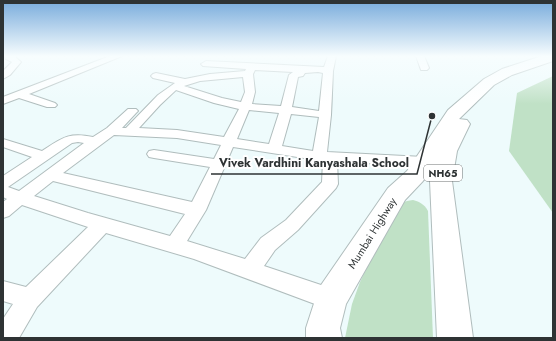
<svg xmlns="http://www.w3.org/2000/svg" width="556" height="341" viewBox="0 0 556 341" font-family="Jost,sans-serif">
	<rect width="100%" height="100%" fill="#eefbfc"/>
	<g fill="#c0e1c6">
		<polygon points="553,76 553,213 509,151 517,93"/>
		<path d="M 413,200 C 420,202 424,204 428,211 L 433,338 L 345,338 L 352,304 L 360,282 L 395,210 C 400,203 404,201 413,200 Z"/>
	</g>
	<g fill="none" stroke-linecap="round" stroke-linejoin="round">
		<g stroke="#b0bdbd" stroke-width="2">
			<g id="minor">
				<polygon points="5,56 14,56 21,62 10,75 3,79 3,71 12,62 6,59"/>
				<polygon points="110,56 122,56 29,94 55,103 57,105 55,107 47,107 19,98 3,104 3,97"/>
				<path d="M 328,56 L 336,56 L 333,71 L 331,115 L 327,152 L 424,157 L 449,165 L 451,168 L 449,171 L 444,173 L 423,167 L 337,161 L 338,184 L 336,188 L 298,230 L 275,250 L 264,266 L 339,291 L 342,299 L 339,307 L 331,310 L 194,259 L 106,233 L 37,307 L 19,338 L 3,338 L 3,319 L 13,304 L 3,301 L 3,281 L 26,287 L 88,227 L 22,205 L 9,216 L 3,218 L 3,202 L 7,199 L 3,197 L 3,176 L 32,157 L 3,147 L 3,139 L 42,151 C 62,138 68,132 93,137 L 107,128 L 128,109 L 136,109 L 138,111 L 136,113 L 122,128 L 126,128 L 158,95 L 175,83 L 153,78 L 151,76 L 153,74 L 156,73 L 185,79 L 210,74 L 245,71 L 246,69 L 203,66 L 201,64 L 206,61 L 324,67 ZM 255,70 L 293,72 L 289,75 L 281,106 L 252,104 L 255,92 L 253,74 ZM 318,72 L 323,73 L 319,111 L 292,107 L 298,77 L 303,76 L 305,73 ZM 243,77 L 245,92 L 241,102 L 222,98 L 184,86 L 200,81 ZM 176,90 L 214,103 L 239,109 L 224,137 L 177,130 L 139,128 L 160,105 ZM 249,110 L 279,113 L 269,144 L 237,139 ZM 291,114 L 319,117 L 313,151 L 282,146 ZM 114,135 L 177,138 L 221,145 L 214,159 L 154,150 L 149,151 L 147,154 L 149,157 L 154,158 L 210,167 L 192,202 L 63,173 ZM 78,142 L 84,143 L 19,191 L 8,187 L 72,143 ZM 233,147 L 323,161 L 322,182 L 286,220 L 261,238 L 245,259 L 187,241 L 206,210 ZM 53,181 L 185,214 L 170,236 L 88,213 L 34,196 Z"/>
				<polygon points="416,56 424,56 429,68 427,70 421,70"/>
			</g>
		</g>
		<g stroke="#b0bdbd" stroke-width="2">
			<polygon id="highway" points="542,56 553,56 553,61 512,75 494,85 459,119 467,120 470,124 457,151 452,181 473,338 437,338 430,181 434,161 423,181 405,200 346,304 340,328 342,338 306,338 306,328 319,288 388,188 407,171 448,110 484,79 502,69"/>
		</g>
		<use href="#minor" fill="#fff" fill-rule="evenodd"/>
		<use href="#highway" fill="#fff" fill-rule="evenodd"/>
	</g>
	<linearGradient id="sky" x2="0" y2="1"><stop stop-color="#78abdc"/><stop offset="0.54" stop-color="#f7fdfe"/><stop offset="1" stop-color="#f7fdfe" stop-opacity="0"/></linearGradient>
	<rect width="556" height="104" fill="url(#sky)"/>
	<g text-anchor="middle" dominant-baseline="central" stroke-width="4" stroke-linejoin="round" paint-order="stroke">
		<rect fill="#fff" stroke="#6d7071" stroke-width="1" x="424" y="165" width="38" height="16" rx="3"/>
		<g font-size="10" font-weight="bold" fill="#2e3334">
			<text x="443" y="173">NH65</text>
		</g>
		<g font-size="11" fill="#2e3334" stroke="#fff">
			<text transform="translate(372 233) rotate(-58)">Mumbai Highway</text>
		</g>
	</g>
	<path fill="none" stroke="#2e3334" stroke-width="1.5" d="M432 116L417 174H211"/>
	<circle fill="#2e3334" stroke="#fff" stroke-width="1.5" cx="432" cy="116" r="4"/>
	<g font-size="12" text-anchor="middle" font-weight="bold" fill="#2e3334" stroke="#fff" stroke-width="4" stroke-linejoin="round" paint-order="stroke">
		<text x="314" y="167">Vivek Vardhini Kanyashala School</text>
	</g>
	<rect width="556" height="341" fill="none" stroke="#2e3334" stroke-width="8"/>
</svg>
